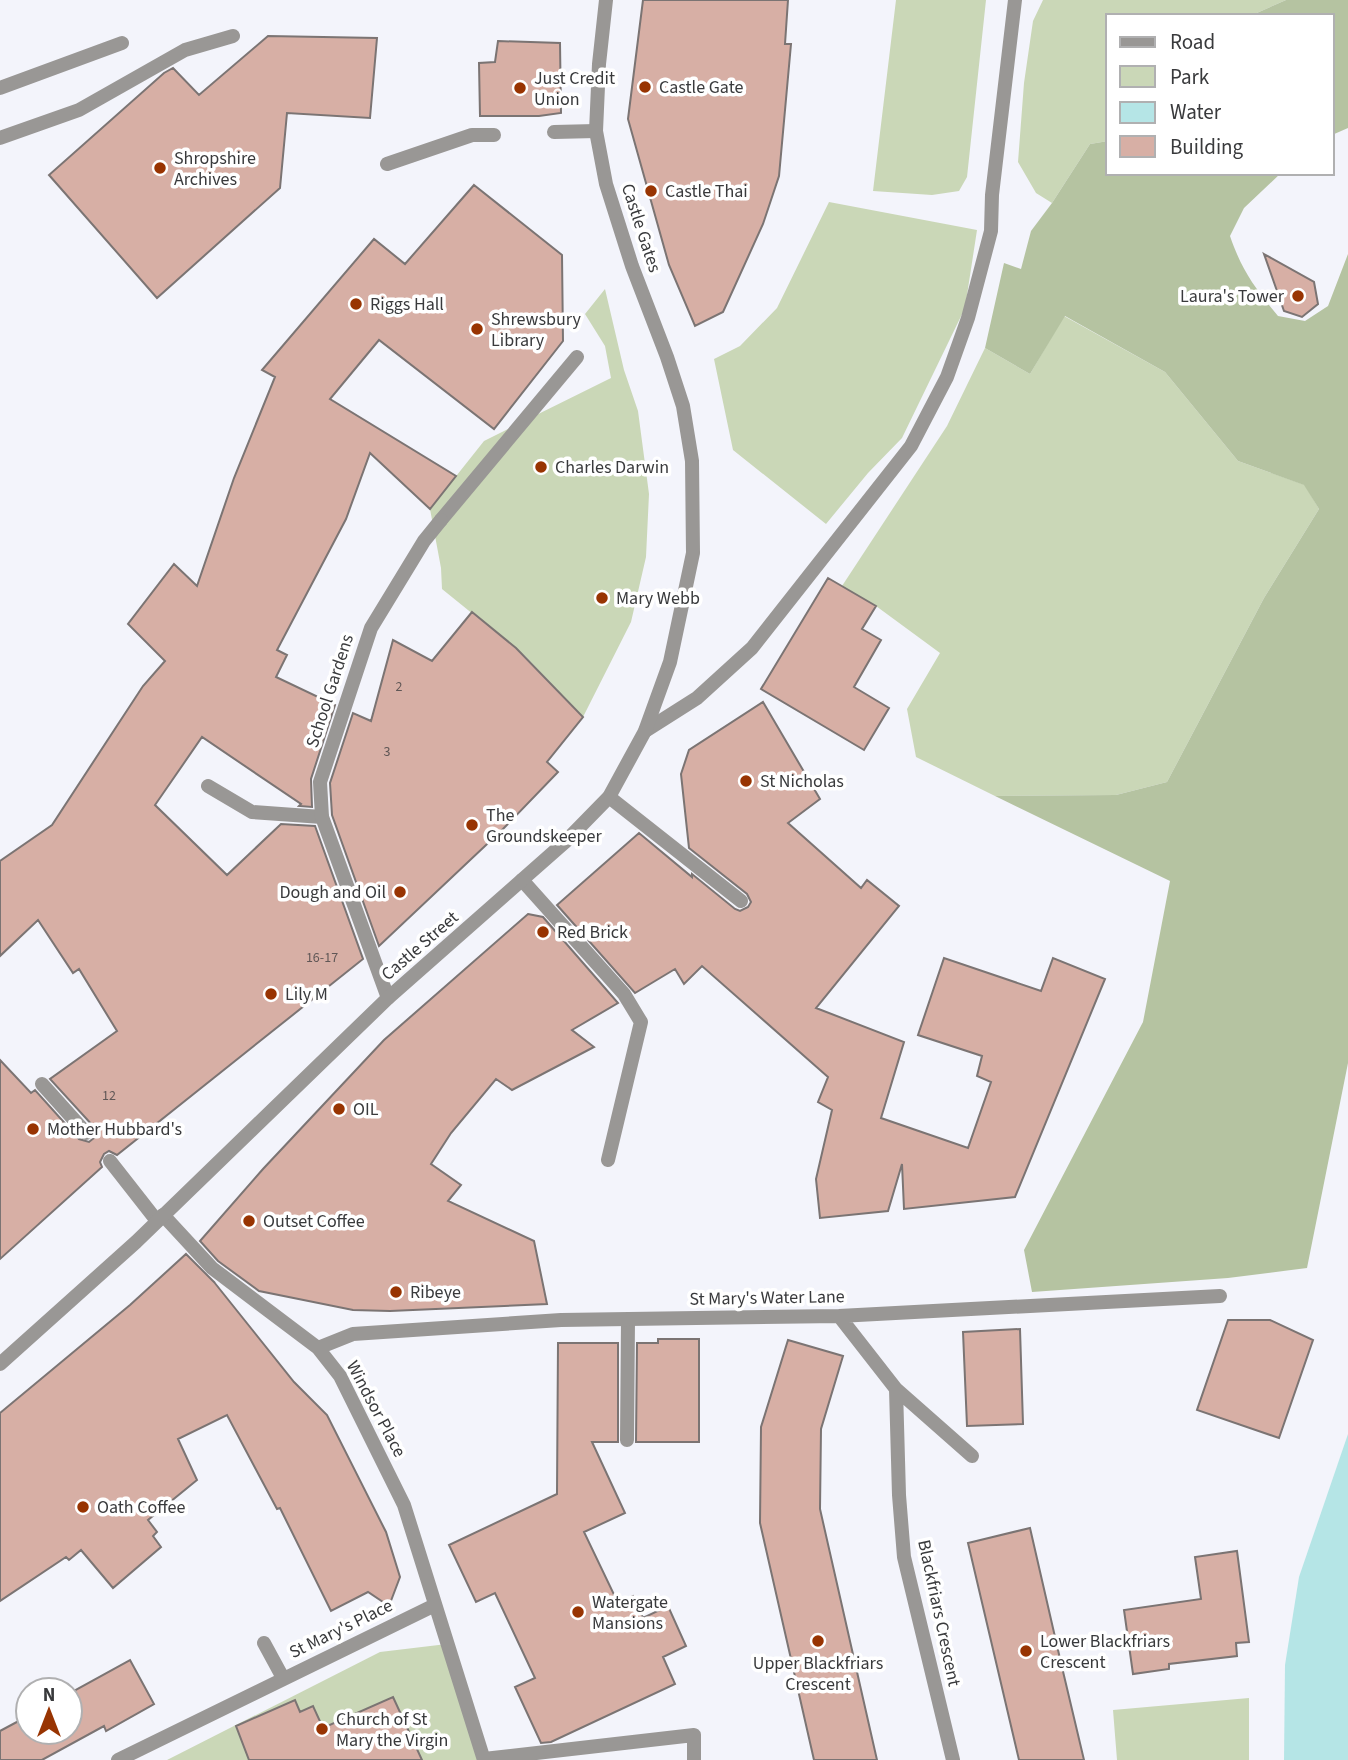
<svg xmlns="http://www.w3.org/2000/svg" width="1348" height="1760" font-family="'Source Sans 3',sans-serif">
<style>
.green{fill:#cad7b7}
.forest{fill:#b5c3a1}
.water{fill:#b5e5e6}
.building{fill:#d7afa5;stroke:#7b7473;stroke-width:2}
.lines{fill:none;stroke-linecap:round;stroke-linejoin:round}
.service{stroke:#999795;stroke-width:14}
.minor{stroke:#999795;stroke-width:14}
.tertiary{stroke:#999795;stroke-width:14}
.poi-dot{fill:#983402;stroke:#fff;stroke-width:2.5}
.labels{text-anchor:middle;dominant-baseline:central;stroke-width:7;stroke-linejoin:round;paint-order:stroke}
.number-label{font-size:14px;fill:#605756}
.poi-label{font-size:18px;fill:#393a3c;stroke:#fff;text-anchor:start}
.street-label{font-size:18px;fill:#393a3c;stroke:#fff}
</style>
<rect width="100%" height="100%" fill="#f3f4fb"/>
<path class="green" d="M 896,0 L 986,0 L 967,177 L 959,191 L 932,195 L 873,191 Z
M 1043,0 L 1286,0 L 1250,16 L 1108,16 L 1108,141 L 1090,144 L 1052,203 L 1036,193 L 1018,162 L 1024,83 L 1033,21 Z
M 829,202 L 977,230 L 965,308 L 902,438 L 868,473 L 826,524 L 733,450 L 714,359 L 740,346 L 777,308 Z
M 605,289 L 624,370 L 638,411 L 649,494 L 646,557 L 631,622 L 583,717 L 525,656 L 442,589 L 441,568 L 430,509 L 484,441 L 611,378 L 605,346 L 585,314 Z
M 1064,316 L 1165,372 L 1238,461 L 1305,485 L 1319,509 L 1264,598 L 1167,782 L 1116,795 L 995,796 L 916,757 L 907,709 L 940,653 L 876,606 L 842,586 L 947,426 L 985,348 L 1030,374 Z
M 447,1644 L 478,1760 L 167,1760 L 380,1652 Z
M 1249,1698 L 1249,1760 L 1117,1760 L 1113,1710 Z"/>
<path class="forest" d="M 1286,0 L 1348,0 L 1348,128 L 1332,135 L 1332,16 L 1250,16 Z
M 1108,141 L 1108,173 L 1281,173 L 1244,208 L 1230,236 C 1242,271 1255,288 1278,316 L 1305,321 L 1328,306 L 1348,254 L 1348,1063 L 1307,1268 L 1228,1278 L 1032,1292 L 1024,1250 L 1143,1022 L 1170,881 L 995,796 L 1116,795 L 1167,782 L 1264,598 L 1319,509 L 1304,485 L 1238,461 L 1165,372 L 1065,316 L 1030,374 L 985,348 L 1004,263 L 1021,269 L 1031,231 L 1052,203 L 1090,144 Z"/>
<path class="water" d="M 1348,1434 L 1348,1760 L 1284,1760 L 1285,1665 L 1299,1577 Z"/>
<path class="building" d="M 643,0 L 788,0 L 785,44 L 791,44 L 779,176 L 763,224 L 723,312 L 695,326 L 669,265 L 628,119 Z
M 268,36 L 377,38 L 370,118 L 287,113 L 280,188 L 157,298 L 49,175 L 164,73 L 173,68 L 199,95 Z
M 498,41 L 560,43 L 561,113 L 539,116 L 480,116 L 479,63 L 495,62 Z
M 474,185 L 562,255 L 563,341 L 494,429 L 379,340 L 330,399 L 456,476 L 430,509 L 370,453 L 346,519 L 277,650 L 287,655 L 276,677 L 335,705 L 311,779 L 312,807 L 299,806 L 301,804 L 202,737 L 155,805 L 227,875 L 281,824 L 315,826 L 363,959 L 117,1155 L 109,1151 L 104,1154 L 100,1162 L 102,1167 L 0,1259 L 0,1060 L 31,1093 L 35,1090 L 79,1139 L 89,1142 L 95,1137 L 94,1127 L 50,1079 L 117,1031 L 79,969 L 73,973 L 38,920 L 0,956 L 0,861 L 52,825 L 143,686 L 165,661 L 128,624 L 174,564 L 197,586 L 234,478 L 275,377 L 262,370 L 374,239 L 405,264 Z
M 1264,254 L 1314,282 L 1318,304 L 1302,317 L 1284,311 Z
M 828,578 L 876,606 L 862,629 L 881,640 L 854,687 L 889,708 L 864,750 L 761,689 Z
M 472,612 L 516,648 L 583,717 L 547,762 L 558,772 L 503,829 L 379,946 L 332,815 L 330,783 L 353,713 L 371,721 L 393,640 L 432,661 Z
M 763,702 L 820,799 L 788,823 L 861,888 L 867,880 L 899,906 L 816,1008 L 904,1042 L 881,1118 L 968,1148 L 991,1082 L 977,1076 L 982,1056 L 918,1035 L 944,958 L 1041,991 L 1053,958 L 1105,979 L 1015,1197 L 904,1209 L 902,1164 L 888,1211 L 820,1218 L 816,1179 L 832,1110 L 818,1102 L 828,1077 L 702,966 L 684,984 L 675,969 L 635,993 L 557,905 L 639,833 L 692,877 L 692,874 L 735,909 L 740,911 L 748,907 L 751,902 L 747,894 L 689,848 L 681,774 L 689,750 Z
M 528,914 L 543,917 L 618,1003 L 572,1030 L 594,1047 L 512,1090 L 496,1079 L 451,1133 L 431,1164 L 461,1185 L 448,1201 L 534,1241 L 547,1304 L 390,1311 L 353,1310 L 259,1291 L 218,1261 L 200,1241 L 263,1169 L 384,1040 Z
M 186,1254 L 215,1283 L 214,1282 L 294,1382 L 327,1415 L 386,1532 L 400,1577 L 389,1606 L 368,1592 L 331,1611 L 280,1508 L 277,1509 L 227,1415 L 178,1439 L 197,1480 L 148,1520 L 157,1532 L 153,1536 L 161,1547 L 113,1588 L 81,1550 L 69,1560 L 66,1557 L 0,1601 L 0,1413 L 130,1305 Z
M 1228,1320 L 1270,1320 L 1313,1340 L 1279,1438 L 1197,1410 Z
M 1020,1329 L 1023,1424 L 967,1426 L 963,1332 Z
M 658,1339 L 699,1339 L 699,1442 L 636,1442 L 637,1343 L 658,1343 Z
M 788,1340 L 843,1356 L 821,1429 L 820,1509 L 877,1760 L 814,1760 L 760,1523 L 761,1427 Z
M 558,1343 L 618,1343 L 618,1442 L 592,1442 L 625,1513 L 584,1532 L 618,1603 L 633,1596 L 643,1618 L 668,1606 L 686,1646 L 663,1657 L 675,1684 L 551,1742 L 541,1743 L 515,1687 L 535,1678 L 495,1593 L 476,1602 L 449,1545 L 557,1494 Z
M 1030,1528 L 1061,1663 L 1084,1760 L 1019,1760 L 968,1543 Z
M 1237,1551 L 1249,1642 L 1236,1643 L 1237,1656 L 1169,1664 L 1169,1669 L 1133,1674 L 1124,1610 L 1201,1599 L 1195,1557 Z
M 130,1660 L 154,1704 L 106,1731 L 104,1726 L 42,1760 L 0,1760 L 0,1731 L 28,1716 L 28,1732 L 70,1732 L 70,1693 Z
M 393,1697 L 422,1760 L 249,1760 L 236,1726 L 295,1700 L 300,1712 L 313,1706 L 323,1728 Z"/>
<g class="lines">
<path class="service" d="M 0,88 L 122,43
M 554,132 L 596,131
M 0,138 L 79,110 L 185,50 L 233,36
M 387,164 L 472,135 L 494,135
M 441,520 L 577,357
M 645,731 L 697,698 L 752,648 L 911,446 L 947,377 L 968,318 L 991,231 L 992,195 L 1015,0
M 208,786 L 252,812 L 322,817
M 522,880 L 624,994 L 641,1022 L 608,1160
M 42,1084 L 86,1133
M 110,1161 L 157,1221
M 627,1440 L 628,1320
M 264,1643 L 283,1678
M 484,1759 L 694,1735 L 694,1760"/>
<path class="minor" d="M 609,797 L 741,901
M 388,998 L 322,817 L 320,782 L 371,628 L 424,541 L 441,520
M 163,1215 L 212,1268 L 318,1348 L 340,1376 L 404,1505 L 484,1760
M 839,1316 L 896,1389 L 972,1456
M 318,1348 L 353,1334 L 561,1320 L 839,1316 L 1220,1296
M 896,1389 L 899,1495 L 904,1557 L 953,1760
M 118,1760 L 435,1605"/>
<path class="tertiary" d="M 0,1364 L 136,1242 L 388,998 L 565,842 L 609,797 L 645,731 L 670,662 L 693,553 L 692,461 L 683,406 L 667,357 L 632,266 L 606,184 L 596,131 L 599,64 L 606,0"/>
</g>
<g class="poi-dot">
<circle cx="645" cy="87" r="7"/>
<circle cx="520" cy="88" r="7"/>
<circle cx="160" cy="168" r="7"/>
<circle cx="651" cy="191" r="7"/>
<circle cx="1298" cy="296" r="7"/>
<circle cx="356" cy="304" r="7"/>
<circle cx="477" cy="329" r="7"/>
<circle cx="541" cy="467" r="7"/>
<circle cx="602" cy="598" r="7"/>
<circle cx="746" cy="781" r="7"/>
<circle cx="472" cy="825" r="7"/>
<circle cx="400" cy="892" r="7"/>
<circle cx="543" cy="932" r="7"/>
<circle cx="271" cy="994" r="7"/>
<circle cx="339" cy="1109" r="7"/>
<circle cx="33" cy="1129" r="7"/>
<circle cx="249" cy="1221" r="7"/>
<circle cx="396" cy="1292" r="7"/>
<circle cx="83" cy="1507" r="7"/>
<circle cx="578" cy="1612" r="7"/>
<circle cx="818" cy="1641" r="7"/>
<circle cx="1026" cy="1651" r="7"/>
<circle cx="322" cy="1729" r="7"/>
</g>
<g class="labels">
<g class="number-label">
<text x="399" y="687">2</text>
<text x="387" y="752">3</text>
<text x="322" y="958">16-17</text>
<text x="109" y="1096">12</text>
</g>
<g class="poi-label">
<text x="534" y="78">Just Credit<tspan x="534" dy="21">Union</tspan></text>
<text x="659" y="87">Castle Gate</text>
<text x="174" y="158">Shropshire<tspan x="174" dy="21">Archives</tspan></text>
<text x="665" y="191">Castle Thai</text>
<text x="1284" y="296" text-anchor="end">Laura's Tower</text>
<text x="370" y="304">Riggs Hall</text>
<text x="491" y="319">Shrewsbury<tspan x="491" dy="21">Library</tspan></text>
<text x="555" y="467">Charles Darwin</text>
<text x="616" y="598">Mary Webb</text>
<text x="760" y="781">St Nicholas</text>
<text x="486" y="815">The<tspan x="486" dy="21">Groundskeeper</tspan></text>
<text x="386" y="892" text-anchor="end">Dough and Oil</text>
<text x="557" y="932">Red Brick</text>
<text x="285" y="994">Lily M</text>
<text x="353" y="1109">OIL</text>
<text x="47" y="1129">Mother Hubbard's</text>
<text x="263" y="1221">Outset Coffee</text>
<text x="410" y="1292">Ribeye</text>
<text x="97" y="1507">Oath Coffee</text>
<text x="592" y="1602">Watergate<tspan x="592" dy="21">Mansions</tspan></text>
<text x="1040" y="1641">Lower Blackfriars<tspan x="1040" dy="21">Crescent</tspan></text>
<text x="818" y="1663" text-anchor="middle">Upper Blackfriars<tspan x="818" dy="21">Crescent</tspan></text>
<text x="336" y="1719">Church of St<tspan x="336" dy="21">Mary the Virgin</tspan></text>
</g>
<g class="street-label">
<text transform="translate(641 228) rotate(72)">Castle Gates</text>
<text transform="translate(330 691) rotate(-72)">School Gardens</text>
<text transform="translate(420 946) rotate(-41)">Castle Street</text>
<text transform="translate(767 1298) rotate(-1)">St Mary's Water Lane</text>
<text transform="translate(376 1409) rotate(62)">Windsor Place</text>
<text transform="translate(939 1613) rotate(78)">Blackfriars Crescent</text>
<text transform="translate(341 1629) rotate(-26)">St Mary's Place</text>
</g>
</g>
<rect x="1106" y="14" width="228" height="161" fill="#ffffff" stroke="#b0b0b1" stroke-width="2"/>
<rect x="1120" y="37" width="35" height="10" fill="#999795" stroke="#b0b0b1" stroke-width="2"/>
<text x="1170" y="49" font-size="21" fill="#393a3c">Road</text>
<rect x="1120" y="66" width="35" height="21" fill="#cad7b7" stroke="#b0b0b1" stroke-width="2"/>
<text x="1170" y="84" font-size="21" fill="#393a3c">Park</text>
<rect x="1120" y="102" width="35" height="21" fill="#b5e5e6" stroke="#b0b0b1" stroke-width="2"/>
<text x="1170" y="119" font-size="21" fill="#393a3c">Water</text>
<rect x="1120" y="136" width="35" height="21" fill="#d7afa5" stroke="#b0b0b1" stroke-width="2"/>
<text x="1170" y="154" font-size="21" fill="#393a3c">Building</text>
<g transform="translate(49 1711)"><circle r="33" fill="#ffffff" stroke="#b0b0b1" stroke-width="2"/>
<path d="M0-5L12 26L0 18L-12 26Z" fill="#983402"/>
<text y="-10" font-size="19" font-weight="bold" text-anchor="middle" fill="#393a3c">N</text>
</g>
</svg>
